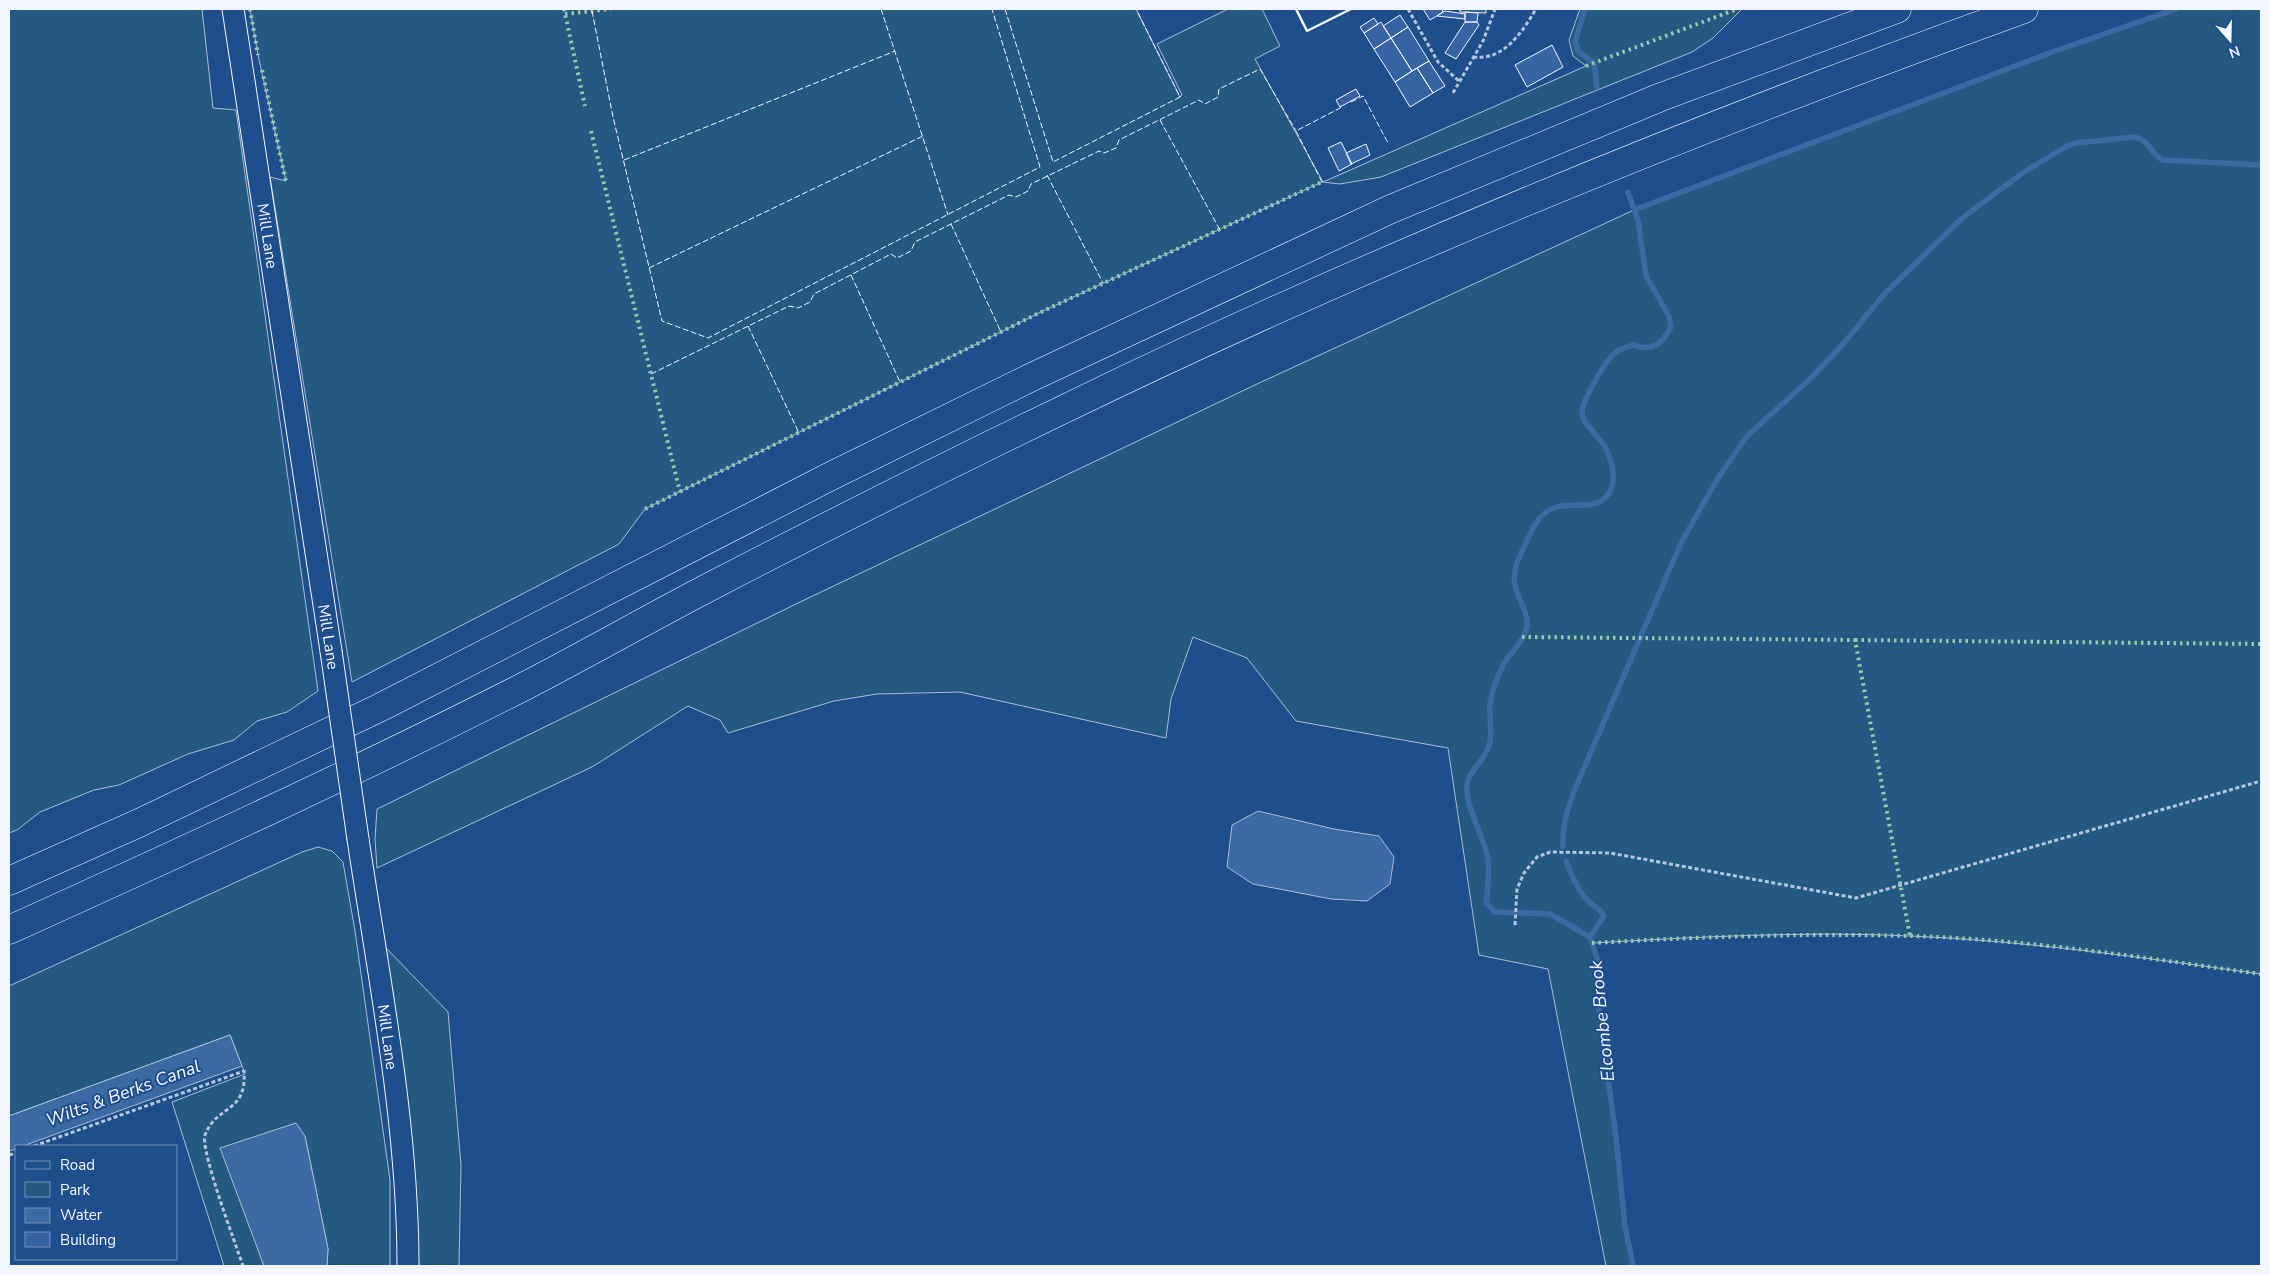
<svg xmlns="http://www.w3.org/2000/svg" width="2270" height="1275" font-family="'Nunito Sans',sans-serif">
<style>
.green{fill:#245a82;stroke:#a8bbd7}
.water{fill:#3b69a3;stroke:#a8bbd7}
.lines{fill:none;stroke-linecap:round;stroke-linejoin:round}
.stream{stroke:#3b69a3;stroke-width:5.5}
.building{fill:#3563a3;stroke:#f2f6ff}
.minor-casing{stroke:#f2f6ff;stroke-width:23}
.highway-casing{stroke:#f2f6ff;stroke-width:29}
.path{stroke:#b3c4dc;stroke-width:3;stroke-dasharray:4 2.5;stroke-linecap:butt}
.minor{stroke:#1f4e8c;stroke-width:21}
.highway{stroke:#1f4e8c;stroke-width:28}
.minor-bridge-casing{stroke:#f2f6ff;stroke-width:23;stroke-linecap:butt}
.minor-bridge{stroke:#1f4e8c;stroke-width:21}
.hedge{stroke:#97c8a6;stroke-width:4;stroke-dasharray:2.5 4;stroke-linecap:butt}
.fence{stroke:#f2f6ff;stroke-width:1;stroke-dasharray:6 2.5;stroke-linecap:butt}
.wall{stroke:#f2f6ff;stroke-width:2.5}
.labels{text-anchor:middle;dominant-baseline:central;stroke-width:4;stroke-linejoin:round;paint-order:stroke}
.street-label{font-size:16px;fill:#f2f6ff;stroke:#1f4e8c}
.water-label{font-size:18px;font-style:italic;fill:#f2f6ff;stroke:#1f4e8c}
</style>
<rect width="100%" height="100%" fill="#1f4e8c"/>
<path class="green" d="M 9,9 L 202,9 L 213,108 L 236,110 L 318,691 L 287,712 L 257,721 L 234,740 L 188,754 L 119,785 L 94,790 L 40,812 L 17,830 L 9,833 Z
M 250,9 L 1136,9 L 1180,97 L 1182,95 L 1157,44 L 1228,9 L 1262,9 L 1280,46 L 1255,59 L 1323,182 L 1586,66 L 1573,56 L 1569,40 L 1580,9 L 1742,9 L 1713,38 L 1692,52 L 1381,177 L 1340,184 L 1322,182 L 1041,312 L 645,509 L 619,544 L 352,682 L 270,177 L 286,181 L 258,55 Z
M 2178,9 L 2261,9 L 2261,974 C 2145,958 2029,941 1911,936 C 1805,931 1698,937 1593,943 L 1597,958 L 1598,1003 L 1616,1137 L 1625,1226 L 1633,1266 L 1606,1266 L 1548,969 L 1479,955 L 1448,748 L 1296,721 L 1247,658 L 1193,637 L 1171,699 L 1166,738 L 960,692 L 877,694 L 834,701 L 728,733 L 720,720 L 688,706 L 592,767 L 377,868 L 375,839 L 377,809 L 798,603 L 1257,384 L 1634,210 L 2055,51 Z
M 318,847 L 332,851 L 343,862 L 355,931 L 390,1180 L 390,1266 L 327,1266 L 328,1249 L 305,1136 L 251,1226 L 264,1266 L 224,1266 L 172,1102 L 245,1074 L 230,1035 L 9,1116 L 9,986 L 302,852 Z
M 386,948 L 448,1012 L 461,1165 L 459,1266 L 419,1266 L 413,1170 Z"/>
<path class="water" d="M 1258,811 L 1334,829 L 1379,836 L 1394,857 L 1390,884 L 1367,901 L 1331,899 L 1253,884 L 1227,867 L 1232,825 Z
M 230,1035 L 242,1066 L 23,1146 L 16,1146 L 16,1149 L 9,1151 L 9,1116 Z
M 296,1123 L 305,1136 L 328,1249 L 327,1266 L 264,1266 L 220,1148 Z"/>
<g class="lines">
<path class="stream" d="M 1585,9 L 1575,41 L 1578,51 L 1594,63 L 1597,87
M 1628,192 L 1638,220 L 1646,276 L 1669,316 L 1671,327 C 1663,343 1651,353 1634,345 C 1628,347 1621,348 1616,352 C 1606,359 1581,402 1582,414 C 1584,426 1597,434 1603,444 C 1611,456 1616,475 1612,487 C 1601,517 1569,498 1549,510 C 1534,519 1526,543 1519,558 C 1504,589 1529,604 1527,626 C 1525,640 1510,653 1503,665 C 1498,676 1491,692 1490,704 C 1489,718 1493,733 1489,746 C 1484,761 1469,770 1467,785 C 1465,805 1482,834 1487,854 C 1490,865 1488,890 1486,903 L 1495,912 L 1550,914 L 1590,937 L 1597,958 L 1598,1003 L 1616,1137 L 1625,1226 L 1633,1266
M 1634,210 L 2055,51 L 2176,9
M 1563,846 C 1562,825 1568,808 1575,789 L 1681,543 L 1718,478 L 1747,436 L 1812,377 L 1844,343 L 1886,292 L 1959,221 L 1977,207 L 2024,172 L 2067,146 L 2076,143 L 2135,137 C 2149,140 2151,155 2163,160 L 2261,165
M 1566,861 C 1571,874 1577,889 1587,900 C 1593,906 1600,908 1604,916 L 1590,937"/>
</g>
<path class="building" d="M 1423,9 L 1442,9 L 1443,12 L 1430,20 Z
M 1460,9 L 1486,9 L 1486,13 L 1460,12 Z
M 1445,11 L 1465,14 L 1465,19 L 1437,16 Z
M 1465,12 L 1478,13 L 1477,22 L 1465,22 Z
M 1400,15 L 1408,27 L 1391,38 L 1383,26 Z
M 1374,18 L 1378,24 L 1364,33 L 1360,27 Z
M 1381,22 L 1391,38 L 1374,49 L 1364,33 Z
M 1465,22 L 1477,22 L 1479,25 L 1456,59 L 1445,53 Z
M 1408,27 L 1429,61 L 1412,71 L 1391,38 Z
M 1391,38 L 1412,71 L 1395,82 L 1374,49 Z
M 1552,45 L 1563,67 L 1527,87 L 1515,65 Z
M 1429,61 L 1445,86 L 1433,93 L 1417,68 Z
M 1417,68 L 1433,93 L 1410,107 L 1395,82 Z
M 1356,89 L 1360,96 L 1340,107 L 1336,100 Z
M 1341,142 L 1352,164 L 1339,171 L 1328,148 Z
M 1366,144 L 1370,155 L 1351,164 L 1346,153 Z"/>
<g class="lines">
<g class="minor-casing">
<path id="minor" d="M 233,9 L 331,651
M 358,839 C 379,980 408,1123 408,1266"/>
</g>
<g class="highway-casing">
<path id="highway" d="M 9,881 L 139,823 L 381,707 L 829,477 L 1034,376 L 1391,209 L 1661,97 L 1897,9
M 9,930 C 181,852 354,773 523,687 C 589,653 653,616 719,582 C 831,524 944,467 1058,412 C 1372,259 1695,128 2024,9"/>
</g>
<path class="path" d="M 1408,9 L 1438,62 L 1459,81
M 1473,57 C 1504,61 1522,32 1536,9
M 1453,93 L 1483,41 L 1495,9
M 1515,925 L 1517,889 L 1524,873 L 1537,857 L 1550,852 L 1610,853 L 1856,898 L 2261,781
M 34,1146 L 244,1071 C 247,1114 217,1104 205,1135 C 200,1150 236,1245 243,1266
M 9,1155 L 16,1153"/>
<use href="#minor" class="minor"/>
<use href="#highway" class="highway"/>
<g class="minor-bridge-casing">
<path id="minor-bridge" d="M 331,651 L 358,839"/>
</g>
<use href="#minor-bridge" class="minor-bridge"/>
<path class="hedge" d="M 250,9 L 258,55
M 564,9 L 585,106
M 565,14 L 611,9
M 1586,66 L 1737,9
M 262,70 L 286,182
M 591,131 L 680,492
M 645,509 L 1041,312 L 1322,182
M 1522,637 L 1855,640 L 1910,936
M 1855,640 L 2261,644
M 1592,943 C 1698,937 1803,933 1909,936 C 2027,939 2144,958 2261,974"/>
<path class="fence" d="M 881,9 L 948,215
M 1005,9 L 1053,162 L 1180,97 L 1136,9
M 592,11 L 613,117 L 662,321 L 708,338 L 1040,167 L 992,9
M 1351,102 L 1363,96 L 1388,143
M 1160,120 L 1220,230
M 624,160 L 895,51
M 1047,175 L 1103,283
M 1322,182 L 1296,131 L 1342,107
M 951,224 L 1001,332
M 649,268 L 923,136
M 851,275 L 900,382
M 748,326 L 799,433
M 651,374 L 789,306 L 798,308 L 810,302 L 814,294 L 891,254 L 897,258 L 911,251 L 915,242 L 1009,195 L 1016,197 L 1028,191 L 1031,184 L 1099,151 L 1104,153 L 1116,148 L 1119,140 L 1199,100 L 1205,104 L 1218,97 L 1219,89 L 1260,69 L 1296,131"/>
<path class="wall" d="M 1296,9 L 1307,31 L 1351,9"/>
</g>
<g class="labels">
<g class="street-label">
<text transform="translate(267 236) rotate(81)">Mill Lane</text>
<text transform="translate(328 637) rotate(81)">Mill Lane</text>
<text transform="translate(387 1037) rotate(82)">Mill Lane</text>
</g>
<g class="water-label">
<text transform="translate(1602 1021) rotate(-96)">Elcombe Brook</text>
<text transform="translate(123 1093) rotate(-20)">Wilts &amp; Berks Canal</text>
</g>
</g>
<rect width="2270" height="1275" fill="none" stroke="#f2f6ff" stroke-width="20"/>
<rect x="15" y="1145" width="162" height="115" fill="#1f4e8c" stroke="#7391ba"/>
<rect x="25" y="1161" width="25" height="8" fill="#1f4e8c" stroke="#7391ba"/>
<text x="60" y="1170" font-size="15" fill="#f2f6ff">Road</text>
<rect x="25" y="1182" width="25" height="15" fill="#245a82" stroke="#7391ba"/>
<text x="60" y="1195" font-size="15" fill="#f2f6ff">Park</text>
<rect x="25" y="1208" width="25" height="15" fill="#3b69a3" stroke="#7391ba"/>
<text x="60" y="1220" font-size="15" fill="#f2f6ff">Water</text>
<rect x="25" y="1232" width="25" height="15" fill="#3563a3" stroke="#7391ba"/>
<text x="60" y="1245" font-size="15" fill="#f2f6ff">Building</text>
<g transform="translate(2230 40) rotate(160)" stroke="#1f4e8c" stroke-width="4" paint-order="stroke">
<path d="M0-4L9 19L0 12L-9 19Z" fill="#f2f6ff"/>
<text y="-8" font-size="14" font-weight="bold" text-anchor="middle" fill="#f2f6ff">N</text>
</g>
</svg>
